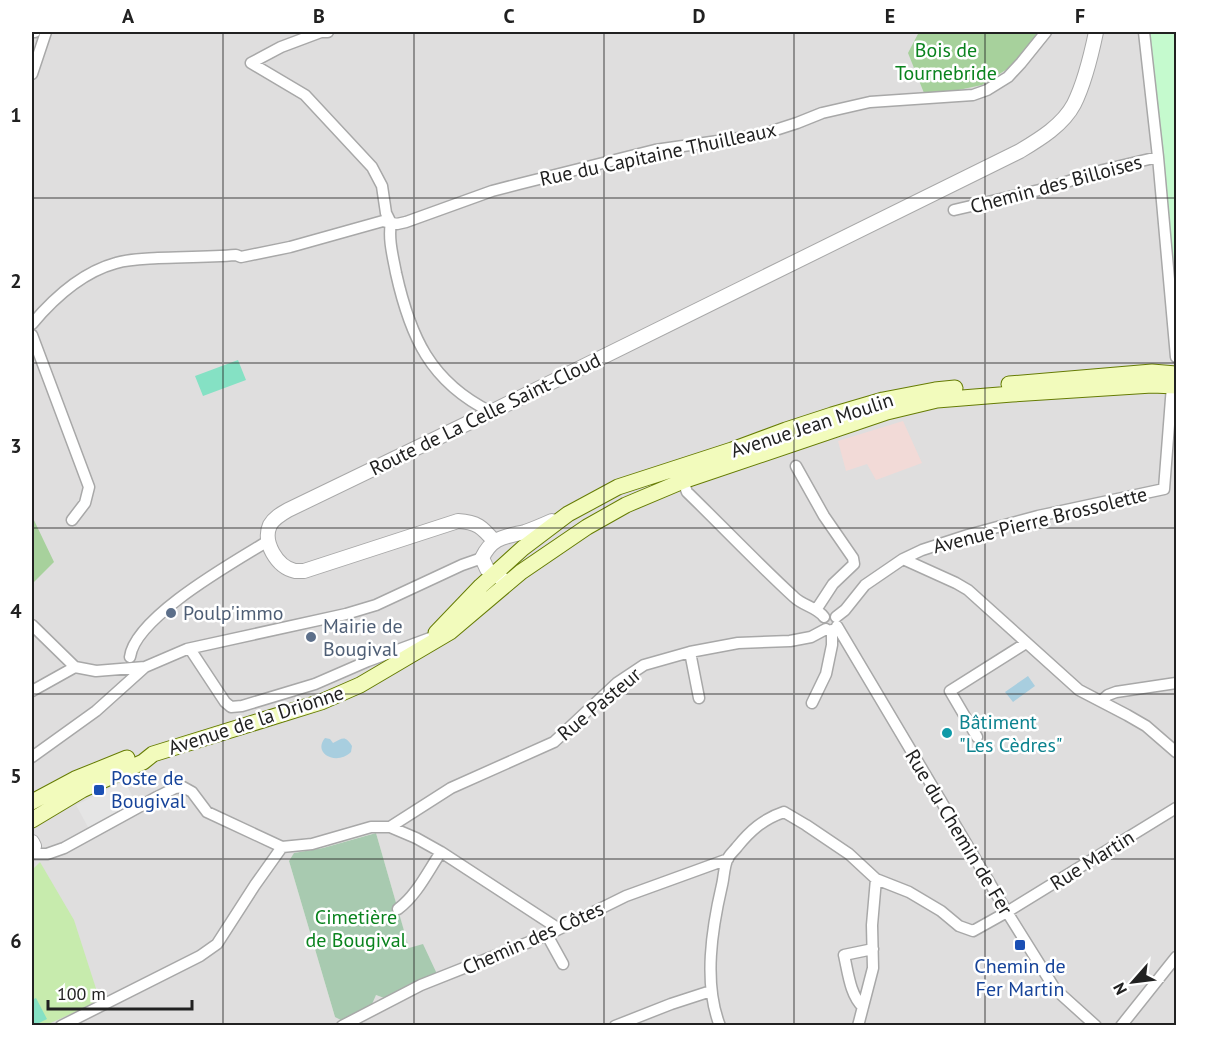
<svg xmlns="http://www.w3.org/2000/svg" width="1208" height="1057" font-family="'PT Sans',sans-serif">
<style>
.residential{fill:#dfdede;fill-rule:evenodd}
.commercial{fill:#f2dad7}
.grass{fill:#c7ebad}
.forest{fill:#a7d19c}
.cemetery{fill:#a8cab0}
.park{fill:#c5face}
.pitch{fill:#85e1c4}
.parking{fill:#e5e5e5}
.water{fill:#a8cedf}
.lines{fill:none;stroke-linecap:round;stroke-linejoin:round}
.minor-casing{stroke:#a8a8a8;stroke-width:13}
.tertiary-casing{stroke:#a8a8a8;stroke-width:16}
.secondary-casing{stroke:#667c04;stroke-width:17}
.minor{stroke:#fff;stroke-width:10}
.tertiary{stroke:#fff;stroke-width:14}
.secondary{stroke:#f2fbbc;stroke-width:15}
.grid{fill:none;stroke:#212121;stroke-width:1.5;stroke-opacity:0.55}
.service-dot{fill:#5c6f8a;stroke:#fff;stroke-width:2}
.culture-dot{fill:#0f9aa8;stroke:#fff;stroke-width:2}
.transit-dot{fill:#1a4fb4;stroke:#fff;stroke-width:2}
.labels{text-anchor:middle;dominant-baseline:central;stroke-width:5;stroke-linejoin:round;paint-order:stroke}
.park-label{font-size:20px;fill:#0a831e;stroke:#fff}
.street-label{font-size:20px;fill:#212121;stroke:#fff}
.service-label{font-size:20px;fill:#4e5e75;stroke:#fff;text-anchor:start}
.culture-label{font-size:20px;fill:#0d838f;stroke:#fff;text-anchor:start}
.transit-label{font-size:20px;fill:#164399;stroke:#fff;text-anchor:start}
.neatline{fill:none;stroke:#212121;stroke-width:2}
.grid-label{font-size:20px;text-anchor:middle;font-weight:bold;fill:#212121}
</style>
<rect width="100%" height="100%" fill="#f1efe7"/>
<path class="residential" d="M 32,32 L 1148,32 L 1176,317 L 1176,1025 L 32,1025 ZM 376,833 L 409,949 L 421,980 L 384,998 L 376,995 L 335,1017 L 289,861 L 295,853 L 323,848 Z"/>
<path class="commercial" d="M 903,421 L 922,463 L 876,480 L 867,464 L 846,471 L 838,441 Z"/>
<path class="grass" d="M 40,862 L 74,920 L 100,1001 L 46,1025 L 32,1025 L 32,870 Z"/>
<path class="forest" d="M 919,32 L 1040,32 L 1012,66 L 982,85 L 949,92 L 924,93 L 908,53 Z
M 32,516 L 54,562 L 32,584 Z"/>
<path class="cemetery" d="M 376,833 L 409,948 L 423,944 L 437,974 L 421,980 L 384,998 L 376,995 L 372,1004 L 341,1020 L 335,1017 L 289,861 L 294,853 L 323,848 Z"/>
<path class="park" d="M 1148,32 L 1176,32 L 1176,317 Z"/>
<path class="pitch" d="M 238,360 L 246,380 L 203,396 L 195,376 Z
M 36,998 L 47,1019 L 35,1025 L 32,1025 L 32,1000 Z"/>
<path class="parking" d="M 125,781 L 135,802 L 89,829 L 76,805 Z"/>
<path class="water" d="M 1028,676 L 1035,686 L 1013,702 L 1005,692 Z
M 325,738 L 330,739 L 333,743 C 343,738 345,735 352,746 L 351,752 C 337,766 312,754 325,738 Z"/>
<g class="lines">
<g class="minor-casing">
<path id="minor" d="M 32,32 L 35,32
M 1144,32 L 1158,157 L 1176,357
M 251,63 L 305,95 L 372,167 L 382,186 L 386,213 L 391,223
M 251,63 L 281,47 L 321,32 L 328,32
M 32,74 L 46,32
M 954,210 L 1048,188 L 1103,170 L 1158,157
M 391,223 C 388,239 393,257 396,273 C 410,336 430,382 491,412
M 32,324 C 53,299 83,272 116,263 C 129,259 144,259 158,258 C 184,257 210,257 236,255 L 241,257 L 290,247 L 383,221 L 397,224 L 406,222 L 492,191 L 519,184 L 655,150 L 760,135 L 797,123 L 822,113 L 870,102 L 973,95 L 987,90 L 1008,77 L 1021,63 L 1046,32
M 32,335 L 89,487 L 85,503 L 72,520
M 796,466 L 824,516 L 853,558 L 854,564 L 833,584 L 816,610
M 683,481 L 687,492 C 723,527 757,563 794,597 C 803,606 817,607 824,617
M 903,559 L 956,583 L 968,590 L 1079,690 L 1127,715 L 1146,726 L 1176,752
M 836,617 L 845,610 L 865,585 L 903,559 L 922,550 L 968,535 L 1038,516 L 1164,489 L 1172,386
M 32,625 L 75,667
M 837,626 L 1007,912 L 1055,989 L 1096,1026
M 190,649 L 225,702 L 231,707 L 242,706 L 315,684 L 368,661 L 430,638
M 690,652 L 699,698
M 130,657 C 135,617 234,562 268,541
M 32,691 L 75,667 L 96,671 L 145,667
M 1101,701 L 1108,695 L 1116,692 L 1176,683
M 812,703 L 826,674 L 832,645 L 832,630
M 977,737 L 950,691 L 1026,643
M 32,757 L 96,711 L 145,667 L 187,649 L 346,614 L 376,605 L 462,565 L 482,558
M 390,827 L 416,838 L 441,852 L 559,929
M 282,847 L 312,844 L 371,827 L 390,827 L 451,788 L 554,742 L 617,683 L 644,665 L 690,652 L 738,643 L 790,641 L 811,637 L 826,629
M 32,854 L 47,854 L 64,848 L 157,797 L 175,788 L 183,787 L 192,792 L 207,812 L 282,847
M 398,909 C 417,895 428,871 441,852
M 547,935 L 563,964
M 863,1007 C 850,995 848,972 844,955 L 873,949
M 61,1026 L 200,956 L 217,944 L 255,885 L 282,847
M 342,1026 L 421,985 L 547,935 L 626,896 L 728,859
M 615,1026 L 671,1004 L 711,991
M 720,1026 C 703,983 712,928 722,885 C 724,877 724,865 728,858 C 730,854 734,851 737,847 C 750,831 763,819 784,812 L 806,825 L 849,854 L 876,879 L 909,892 L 941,911 L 959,926 L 973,931 L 1007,912 L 1176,808
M 858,1026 L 873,968 L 872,925 L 876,879
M 1121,1026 L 1176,957"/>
</g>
<g class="tertiary-casing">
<path id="tertiary" d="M 494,541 C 482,527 477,522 458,521 L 304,571 C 303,571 296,571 295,571 C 277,567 262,542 270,525 C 274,518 281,514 288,510 L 491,412 L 1020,151 C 1040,139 1063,125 1074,104 C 1085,82 1091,56 1096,32
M 508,583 L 487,569 L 482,558 C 492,537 504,537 525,532 C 534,529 543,525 552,521
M 32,842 L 34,846 L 32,852"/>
</g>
<g class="secondary-casing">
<path id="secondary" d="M 1009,384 L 1152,372 L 1176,374
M 436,633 L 481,586 L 523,548 L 568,514 L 618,487 L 732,450 L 786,430 L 832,415 L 883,400 L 935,390 L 955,388
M 32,802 L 75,779 L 127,758
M 32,820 L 82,790 L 143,762 L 153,754 L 321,702 L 360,685 L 450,632 L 521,572 L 587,527 L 626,505 L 683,481 L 887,412 L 937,400 L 1012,394 L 1152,385 L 1176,386"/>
</g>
<use href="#minor" class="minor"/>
<use href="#tertiary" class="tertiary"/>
<use href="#secondary" class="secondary"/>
</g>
<path class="grid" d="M 223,32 L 223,1026M 414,32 L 414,1026M 604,32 L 604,1026M 794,32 L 794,1026M 985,32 L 985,1026M 32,198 L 1176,198M 32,363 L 1176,363M 32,528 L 1176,528M 32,694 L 1176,694M 32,859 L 1176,859"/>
<g class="service-dot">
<circle cx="171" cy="613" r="6"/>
<circle cx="311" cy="637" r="6"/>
</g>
<circle class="culture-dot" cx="947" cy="733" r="6"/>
<g class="transit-dot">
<rect x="93" y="784" width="12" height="12" rx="3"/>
<rect x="1014" y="939" width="12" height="12" rx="3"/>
</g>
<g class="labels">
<g class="park-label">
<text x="946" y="50">Bois de<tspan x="946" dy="23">Tournebride</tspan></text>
<text x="356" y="917">Cimetière<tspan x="356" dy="23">de Bougival</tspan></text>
</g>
<g class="street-label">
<text transform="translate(658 154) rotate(-12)">Rue du Capitaine Thuilleaux</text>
<text transform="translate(1056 184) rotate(-15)">Chemin des Billoises</text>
<text transform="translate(485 414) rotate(-26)">Route de La Celle Saint-Cloud</text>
<text transform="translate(812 425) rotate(-18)">Avenue Jean Moulin</text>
<text transform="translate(1040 520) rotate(-14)">Avenue Pierre Brossolette</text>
<text transform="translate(599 704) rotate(-40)">Rue Pasteur</text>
<text transform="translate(256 720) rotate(-18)">Avenue de la Drionne</text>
<text transform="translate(959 832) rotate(59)">Rue du Chemin de Fer</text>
<text transform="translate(1092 860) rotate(-32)">Rue Martin</text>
<text transform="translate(533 938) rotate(-24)">Chemin des Côtes</text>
</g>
<g class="service-label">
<text x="183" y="613">Poulp'immo</text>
<text x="323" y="626">Mairie de<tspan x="323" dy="23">Bougival</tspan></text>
</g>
<g class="culture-label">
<text x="959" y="722">Bâtiment<tspan x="959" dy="23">"Les Cèdres"</tspan></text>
</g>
<g class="transit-label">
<text x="111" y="778">Poste de<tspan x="111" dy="23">Bougival</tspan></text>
<text x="1020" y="966" text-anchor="middle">Chemin de<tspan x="1020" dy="23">Fer Martin</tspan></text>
</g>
</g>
<rect width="1208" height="1057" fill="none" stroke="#ffffff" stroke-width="66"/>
<g transform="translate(1133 982) rotate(242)" stroke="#ffffff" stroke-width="4.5" paint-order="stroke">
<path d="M0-4.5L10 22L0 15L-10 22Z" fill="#212121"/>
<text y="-9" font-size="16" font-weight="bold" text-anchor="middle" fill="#212121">N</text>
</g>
<path d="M48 1000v9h144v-9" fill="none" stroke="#212121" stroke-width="3"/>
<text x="57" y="1000" font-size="18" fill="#212121" stroke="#ffffff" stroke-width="4.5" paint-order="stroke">100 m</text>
<rect x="33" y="33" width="1142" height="991" class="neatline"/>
<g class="grid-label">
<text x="128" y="23">A</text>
<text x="319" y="23">B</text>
<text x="509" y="23">C</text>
<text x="699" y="23">D</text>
<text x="890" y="23">E</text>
<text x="1080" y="23">F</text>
<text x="16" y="122">1</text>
<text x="16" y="288">2</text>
<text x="16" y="453">3</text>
<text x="16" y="618">4</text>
<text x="16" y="783">5</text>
<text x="16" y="948">6</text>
</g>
</svg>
